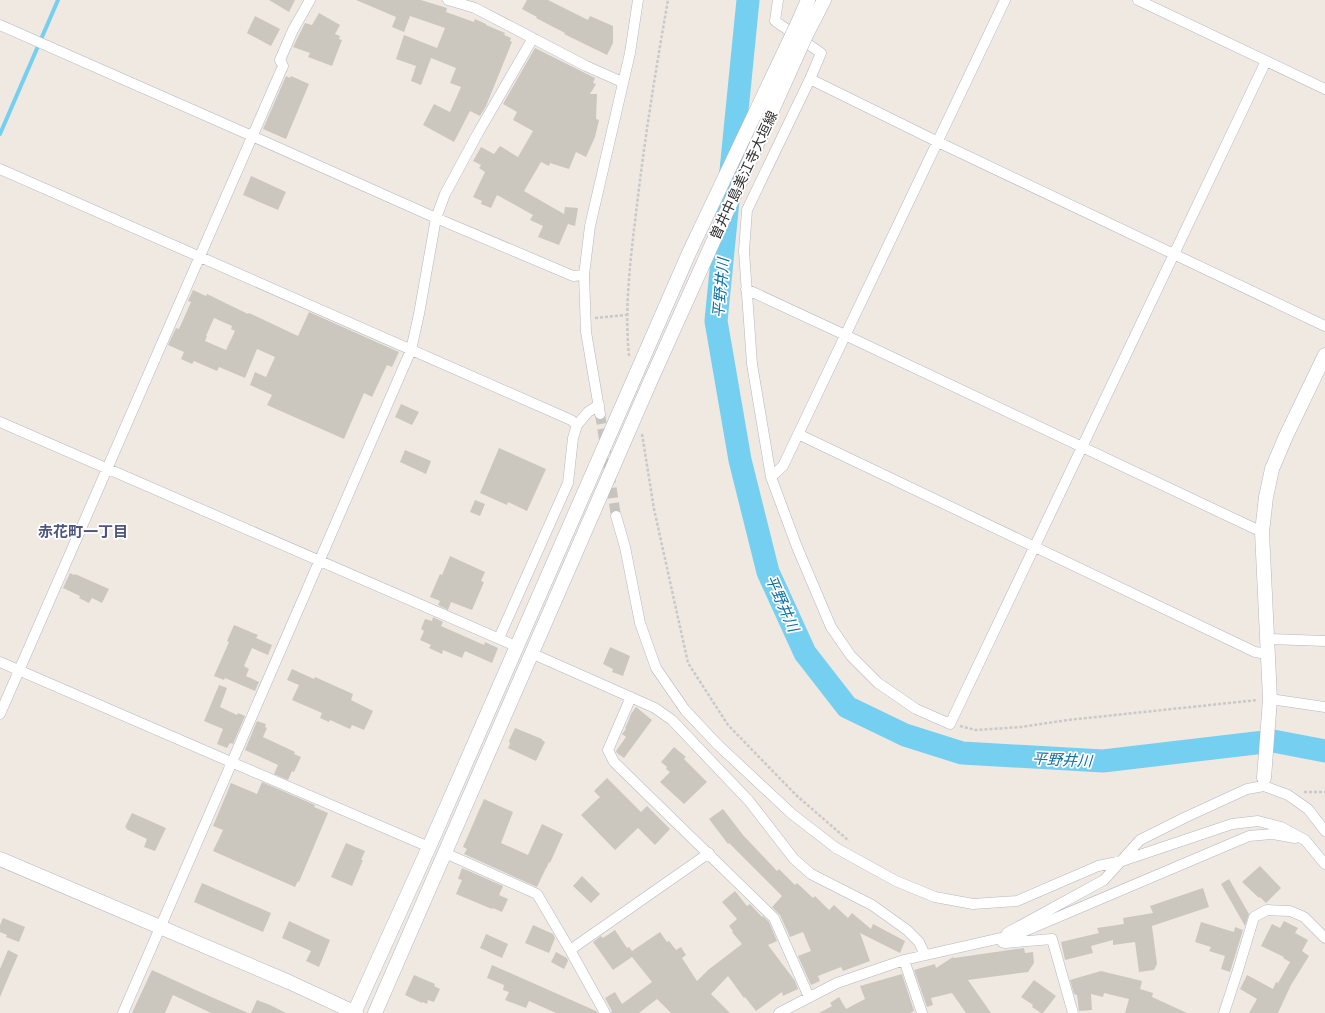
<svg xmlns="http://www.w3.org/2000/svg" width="1325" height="1013" font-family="'Noto Sans','Noto Sans JP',sans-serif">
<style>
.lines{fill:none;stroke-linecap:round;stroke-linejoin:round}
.stream{stroke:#75cff0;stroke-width:4}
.river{stroke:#75cff0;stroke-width:23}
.building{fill:#cbc7bf;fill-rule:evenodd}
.street-tunnel{stroke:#c8c4bd;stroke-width:10;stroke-dasharray:10 5;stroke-linecap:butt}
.street-casing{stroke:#b4b7c1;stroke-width:11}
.secondary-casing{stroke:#b4b7c1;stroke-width:15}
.path{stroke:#c9c9c9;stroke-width:2.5;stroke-dasharray:3 2;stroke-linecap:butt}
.street{stroke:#fff;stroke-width:10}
.secondary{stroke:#fff;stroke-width:14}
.secondary-bridge-casing{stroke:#b4b7c1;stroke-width:15;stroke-linecap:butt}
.secondary-bridge{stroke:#fff;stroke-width:14}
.labels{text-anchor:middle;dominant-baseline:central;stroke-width:3.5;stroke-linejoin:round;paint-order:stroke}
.street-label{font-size:14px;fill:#2e2e2e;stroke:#fff}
.water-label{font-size:15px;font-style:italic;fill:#0d6fa3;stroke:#fff}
.neighbourhood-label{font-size:15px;font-weight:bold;fill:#4d5680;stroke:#fff}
</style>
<rect width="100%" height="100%" fill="#efe9e1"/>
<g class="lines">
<path class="stream" d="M 0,134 L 58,0"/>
<path class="river" d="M 748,0 L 716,321 L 740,460 L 768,572 L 805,653 L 847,707 L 905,735 L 962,753 L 1103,761 L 1273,741 L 1325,751"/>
</g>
<path class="building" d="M 269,0 L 295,0 L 289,12 Z
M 356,0 L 421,0 L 447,8 L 446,12 L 474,22 L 475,19 L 486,24 L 486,25 L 505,33 L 504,35 L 511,38 L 510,41 L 512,42 L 486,106 L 480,116 L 470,111 L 454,142 L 423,125 L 434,104 L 450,112 L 461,87 L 450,83 L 456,68 L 431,58 L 421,85 L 411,81 L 416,66 L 396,59 L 404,35 L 437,48 L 445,28 L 410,16 L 404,32 L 392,27 L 396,17 Z
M 527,0 L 548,0 L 588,20 L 590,16 L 613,26 L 613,43 L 607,55 L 564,34 L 565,33 L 536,18 L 537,17 L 522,9 Z
M 319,13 L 340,25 L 335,34 L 340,36 L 339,39 L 342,40 L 332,66 L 308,57 L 310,53 L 293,47 L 305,23 L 312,25 Z
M 255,16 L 280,29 L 271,46 L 247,33 Z
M 535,48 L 595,78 L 593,83 L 596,84 L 590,94 L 597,94 L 596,119 L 599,120 L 595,137 L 586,157 L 576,152 L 569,169 L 550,163 L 549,166 L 541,162 L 524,191 L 564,214 L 565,207 L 578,208 L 575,226 L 568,224 L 559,245 L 538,237 L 543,226 L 530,220 L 533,215 L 497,195 L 491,208 L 481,204 L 482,201 L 473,197 L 485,172 L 479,168 L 481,165 L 473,161 L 481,147 L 494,154 L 500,146 L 518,157 L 533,131 L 513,120 L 517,112 L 503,104 Z
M 286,76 L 290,78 L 291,76 L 309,84 L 286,139 L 263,129 Z
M 251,176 L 286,192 L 278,210 L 243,195 Z
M 193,290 L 206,296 L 207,294 L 248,314 L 249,313 L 298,336 L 309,312 L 399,352 L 392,367 L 387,365 L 372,397 L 364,393 L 344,439 L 267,405 L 272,395 L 250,385 L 255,372 L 266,377 L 275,357 L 257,349 L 245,378 L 219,367 L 217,371 L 194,361 L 192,364 L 181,359 L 184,352 L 168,345 L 176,328 L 179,329 L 191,302 L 188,301 ZM 214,318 L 232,326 L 231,329 L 235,331 L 226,350 L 205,341 L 207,336 L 206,336 Z
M 401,404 L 419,412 L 412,425 L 395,417 Z
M 499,448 L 546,469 L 527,511 L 508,502 L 507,505 L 480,493 Z
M 405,450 L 431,461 L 426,474 L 400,462 Z
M 475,500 L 485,504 L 480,516 L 470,512 Z
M 450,556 L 485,572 L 481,581 L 484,582 L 472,610 L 451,602 L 448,610 L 438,605 L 440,601 L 430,597 L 440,574 L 442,575 Z
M 70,573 L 74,575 L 75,574 L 109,589 L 102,603 L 92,598 L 89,603 L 79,598 L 80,596 L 63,588 Z
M 433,617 L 443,622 L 441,626 L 484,645 L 485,642 L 498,648 L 492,663 L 465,651 L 462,658 L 443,650 L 442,654 L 429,648 L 431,645 L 420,640 L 424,631 L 421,629 L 425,619 L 432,621 Z
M 234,625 L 258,635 L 256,638 L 272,645 L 268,655 L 252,648 L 244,666 L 249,669 L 246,676 L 259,682 L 255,691 L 225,678 L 224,680 L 214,676 L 229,642 L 227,641 Z
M 610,647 L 630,656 L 623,676 L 612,672 L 613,669 L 603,664 Z
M 292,669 L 314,679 L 315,677 L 353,694 L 351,700 L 373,711 L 364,730 L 352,725 L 350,729 L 330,720 L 329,722 L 320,718 L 322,713 L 292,700 L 299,685 L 287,680 Z
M 219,685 L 227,688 L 220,707 L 237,715 L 238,713 L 245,716 L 233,744 L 230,743 L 227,748 L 217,744 L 223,729 L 204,721 Z
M 636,707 L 652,720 L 624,758 L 617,753 L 616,751 L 626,737 L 622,734 L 626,729 L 625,728 L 628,722 L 631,714 Z
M 257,721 L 266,724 L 265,727 L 267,728 L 263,737 L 295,752 L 294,754 L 301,757 L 294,772 L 292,771 L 288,780 L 274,774 L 278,765 L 245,750 Z
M 515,728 L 542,739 L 542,740 L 545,742 L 536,761 L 508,748 L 510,744 L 509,741 Z
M 674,747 L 686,757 L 684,759 L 707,782 L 684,804 L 660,782 L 670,772 L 666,769 L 667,767 L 661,762 Z
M 607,778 L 641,812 L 647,806 L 670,829 L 655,845 L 638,828 L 615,850 L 581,815 L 600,797 L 594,791 Z
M 262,782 L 315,805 L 314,807 L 328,813 L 299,882 L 298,881 L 295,887 L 213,851 L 223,830 L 213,826 L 231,783 L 257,794 Z
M 484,799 L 513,812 L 501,843 L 528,855 L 542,824 L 563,834 L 550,863 L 549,862 L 546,869 L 546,868 L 537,887 L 464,854 L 467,849 L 463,847 Z
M 723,809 L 743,835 L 777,871 L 779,869 L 795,885 L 797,883 L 813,898 L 815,896 L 829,910 L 834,905 L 848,918 L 852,913 L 871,929 L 873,924 L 905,941 L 900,953 L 860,933 L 870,961 L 843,971 L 841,967 L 818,976 L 820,981 L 811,985 L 798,956 L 811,951 L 803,932 L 790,937 L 780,915 L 772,907 L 782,896 L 729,843 L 728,844 L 709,819 Z
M 132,813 L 166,828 L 155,851 L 144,847 L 147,839 L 126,829 L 127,828 L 125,827 Z
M 346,843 L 365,851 L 361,860 L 363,860 L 352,886 L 331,877 Z
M 1260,866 L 1281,888 L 1266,903 L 1260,897 L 1259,898 L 1242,882 Z
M 462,868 L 503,886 L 499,895 L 508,899 L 502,912 L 493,908 L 492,909 L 456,894 L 462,880 L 458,879 Z
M 582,876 L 600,894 L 591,903 L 573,886 Z
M 1229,879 L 1249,914 L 1245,926 L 1221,884 Z
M 202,883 L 271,913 L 263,932 L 194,902 Z
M 1203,888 L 1209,907 L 1152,926 L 1157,964 L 1154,970 L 1139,972 L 1135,942 L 1113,945 L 1113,940 L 1091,946 L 1093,953 L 1065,960 L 1061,942 L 1099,933 L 1097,928 L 1124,924 L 1123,918 L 1153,913 L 1150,906 Z
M 735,891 L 747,906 L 750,904 L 762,917 L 763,916 L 769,922 L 777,941 L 768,945 L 795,981 L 798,989 L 783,996 L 782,992 L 756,1011 L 745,997 L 744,998 L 728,976 L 711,994 L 730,1013 L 671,1013 L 657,999 L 639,1013 L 611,1013 L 612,1011 L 605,998 L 615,992 L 622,1004 L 652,982 L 632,957 L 613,970 L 593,942 L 601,936 L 603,938 L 615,930 L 627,948 L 629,947 L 632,951 L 660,932 L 667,942 L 669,941 L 676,950 L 681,947 L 686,955 L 682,958 L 697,981 L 708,970 L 742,944 L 732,932 L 733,931 L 729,926 L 737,919 L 722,902 Z
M 3,918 L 25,927 L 19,942 L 6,937 L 7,935 L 0,932 L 0,925 Z
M 289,921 L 330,940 L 319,967 L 306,961 L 311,951 L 282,938 Z
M 1284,921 L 1298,928 L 1295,933 L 1308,940 L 1302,951 L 1309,956 L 1291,985 L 1278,1013 L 1249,1013 L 1257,999 L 1240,989 L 1247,975 L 1273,989 L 1276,982 L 1278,983 L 1290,962 L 1283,958 L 1284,957 L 1261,946 L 1272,924 L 1280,928 Z
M 1201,922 L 1234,932 L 1235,927 L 1243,930 L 1230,972 L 1221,969 L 1225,956 L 1209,951 L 1211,947 L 1195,942 Z
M 533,925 L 553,934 L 555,938 L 549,953 L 525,943 Z
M 486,934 L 508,944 L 502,958 L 480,948 Z
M 1024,948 L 1025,953 L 1033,952 L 1034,963 L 1028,972 L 968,980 L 991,1013 L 966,1013 L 952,993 L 931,998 L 933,1005 L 927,1007 L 914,970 L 935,964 L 936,968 L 953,957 L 954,958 Z
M 8,950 L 18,955 L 0,997 L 0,969 Z
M 556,952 L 567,958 L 568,961 L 564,969 L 551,962 Z
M 492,965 L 596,1011 L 598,1013 L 556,1013 L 529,1001 L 526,1008 L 505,1000 L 509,992 L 503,990 L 504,985 L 487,978 Z
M 152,970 L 200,992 L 248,1013 L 211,1013 L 173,995 L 165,1013 L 132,1013 Z
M 1101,971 L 1142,981 L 1140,989 L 1153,993 L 1152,997 L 1187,1013 L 1125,1013 L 1129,999 L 1104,993 L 1103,997 L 1091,994 L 1092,1010 L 1079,1011 L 1077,995 L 1074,994 L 1070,980 Z
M 902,974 L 914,1011 L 910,1013 L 819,1013 L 832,1006 L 830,1003 L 839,997 L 846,1009 L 865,999 L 860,986 Z
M 414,975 L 435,984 L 434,986 L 440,989 L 434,1002 L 428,1000 L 427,1004 L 423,1002 L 422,1003 L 405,995 Z
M 1034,980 L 1056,996 L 1043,1013 L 1041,1013 L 1032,1007 L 1033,1005 L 1021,997 Z
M 257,1000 L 270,1005 L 286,1013 L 251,1013 Z"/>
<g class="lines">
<path class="street-tunnel" d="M 600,414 L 616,516"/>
<g class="street-casing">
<path id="street" d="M 448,0 L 475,8 L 586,66 L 622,82
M 778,0 L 775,21 L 821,53 L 810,79 L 747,210 L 744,251 L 752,364 L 771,477 L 797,547 L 831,627 L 851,656 L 878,683 L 916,709 L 950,724 L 1266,61
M 1138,0 L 1325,89
M 0,25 L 252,136 L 436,218 L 573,276 L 584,275
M 810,79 L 938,142 L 1325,326
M 0,169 L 571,420 L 577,425
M 746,289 L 845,335 L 1262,532
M 600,414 L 586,332 L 584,275 L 590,226 L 630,53 L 638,0
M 0,422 L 518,647
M 798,434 L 1255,652 L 1268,654
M 771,477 L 783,466 L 1005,0
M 616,516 L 625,547 L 640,623 L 656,668 L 685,710 L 717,744 L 792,814 L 836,848 L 896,881 L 935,897 L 973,904 L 1017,901 L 1098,866 L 1122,861 L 1232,824 L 1258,821 L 1281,827 L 1305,840 L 1325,864
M 499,638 L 568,483 L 573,438 L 577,425 L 588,412 L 599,405
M 1267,639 L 1325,641
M 531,653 L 655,708 L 672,720 L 749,801 L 794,859 L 811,874 L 872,905 L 907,930 L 919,942 L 925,955
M 0,662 L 231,762 L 429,847
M 631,697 L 608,750 L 614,762 L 774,918 L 809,997
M 1270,699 L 1325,707
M 0,714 L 283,66 L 280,60 L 293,30 L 310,0
M 445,853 L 537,894 L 570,950 L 605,1013
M 1007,933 L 1104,880 L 1140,840 L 1186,817 L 1247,789 L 1264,786 L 1288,795 L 1308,809 L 1325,831
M 1002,942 L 1005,943 L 1052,939 L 1073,1013
M 570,950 L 709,853
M 904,960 L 922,1013
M 123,1013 L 411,350 L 419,314 L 436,218 L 445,194 L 478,133 L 533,38
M 779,1013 L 837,983 L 904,960 L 1018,934 L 1249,836 L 1273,834 L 1295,838
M 1224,1013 L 1238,970 L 1254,917 L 1267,910 L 1290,911 L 1304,917 L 1325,938"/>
</g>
<g class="secondary-casing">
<path id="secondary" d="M 797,25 L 808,0
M 807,33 L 824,0
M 1264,778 L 1270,699 L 1262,532 L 1266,497 L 1272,469 L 1286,436 L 1325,355
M 0,859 L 289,982 L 356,1013
M 354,1013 L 429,847 L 637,372
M 375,1013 L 650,382"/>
</g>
<path class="path" d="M 595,318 L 626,315
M 629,356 C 624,306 631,255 637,205 C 645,136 656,68 668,0
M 642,434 L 654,509 L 688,663 L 728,725 L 796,795 L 849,841
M 960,726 L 976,730 L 1021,727 L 1068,720 L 1257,700
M 1304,792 L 1325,792"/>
<use href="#street" class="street"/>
<use href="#secondary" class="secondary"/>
<g class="secondary-bridge-casing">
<path id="secondary-bridge" d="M 637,372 L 689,253 L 797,25
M 650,382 L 807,33"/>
</g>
<use href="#secondary-bridge" class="secondary-bridge"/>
</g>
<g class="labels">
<g class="street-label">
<text transform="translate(743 175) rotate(-65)">曽井中島美江寺大垣線</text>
</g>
<g class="water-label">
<text transform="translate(720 288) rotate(-85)">平野井川</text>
<text transform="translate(783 603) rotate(66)">平野井川</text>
<text transform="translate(1062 759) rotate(3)">平野井川</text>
</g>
<g class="neighbourhood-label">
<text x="83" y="531">赤花町一丁目</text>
</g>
</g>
</svg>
